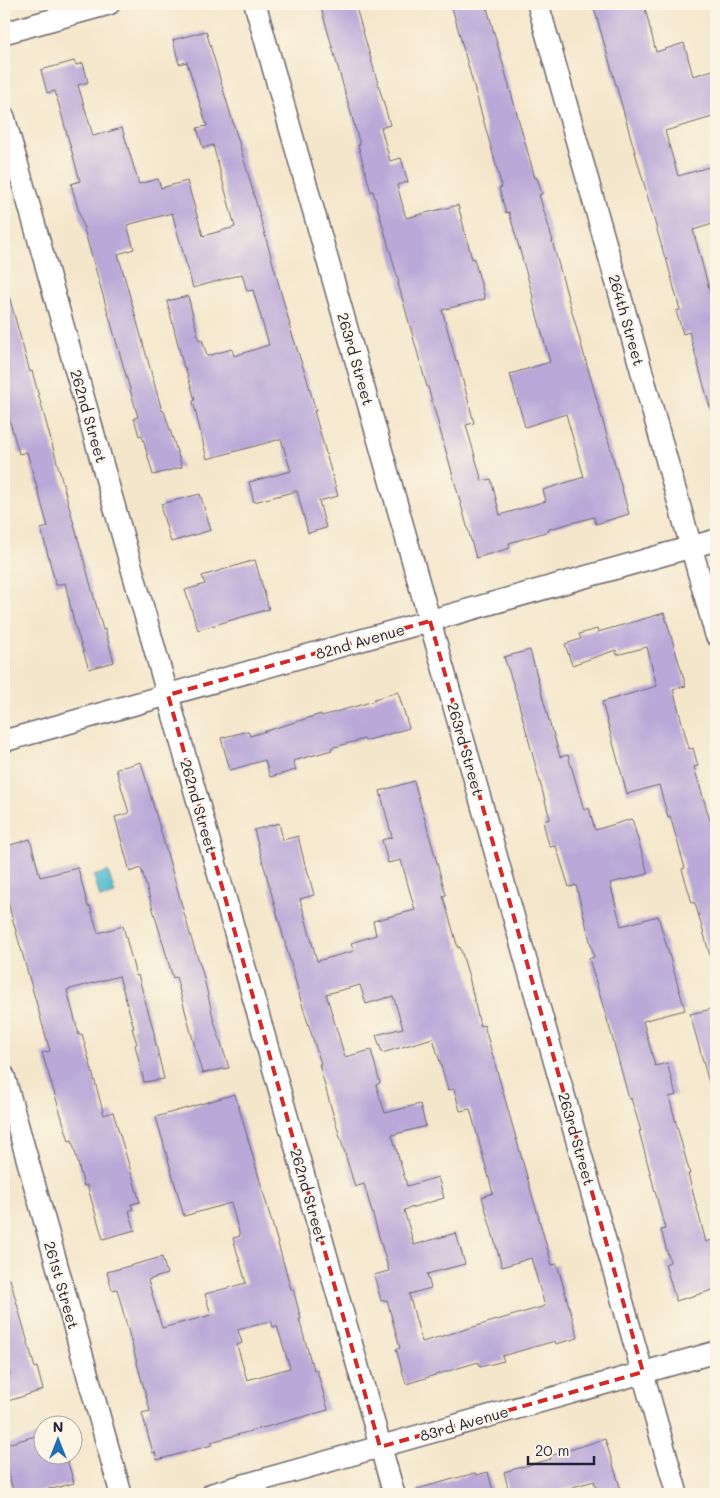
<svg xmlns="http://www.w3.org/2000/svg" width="720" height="1498" font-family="Mali,sans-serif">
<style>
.water{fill:#51bcce;stroke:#3a6f84}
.building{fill:#b9a8d8;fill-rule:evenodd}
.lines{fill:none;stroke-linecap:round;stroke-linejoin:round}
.street-casing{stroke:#6c676d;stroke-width:24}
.street{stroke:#fff;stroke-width:21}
.marked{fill:none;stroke:#d62828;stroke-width:4;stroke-dasharray:10 6;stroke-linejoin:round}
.labels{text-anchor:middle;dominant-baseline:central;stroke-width:4;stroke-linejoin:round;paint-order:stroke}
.street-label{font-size:15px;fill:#22223b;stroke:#fcf5e5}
</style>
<rect width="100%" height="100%" fill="#fcf5e5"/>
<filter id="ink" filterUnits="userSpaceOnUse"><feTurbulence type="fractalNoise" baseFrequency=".02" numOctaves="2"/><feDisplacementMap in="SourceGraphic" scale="10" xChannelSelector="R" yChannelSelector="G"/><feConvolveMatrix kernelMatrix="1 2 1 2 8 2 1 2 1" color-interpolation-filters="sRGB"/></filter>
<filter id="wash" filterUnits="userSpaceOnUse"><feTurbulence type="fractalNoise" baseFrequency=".0096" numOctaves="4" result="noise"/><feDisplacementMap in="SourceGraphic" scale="20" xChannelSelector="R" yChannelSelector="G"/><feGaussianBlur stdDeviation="1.12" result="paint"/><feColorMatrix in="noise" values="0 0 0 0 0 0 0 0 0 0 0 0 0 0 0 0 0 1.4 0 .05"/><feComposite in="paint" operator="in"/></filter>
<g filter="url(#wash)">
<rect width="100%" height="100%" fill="#f4e6cb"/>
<path class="water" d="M 108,871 L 115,894 L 100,898 L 94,876 Z"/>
<g id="blocks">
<path class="building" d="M 320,4 L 355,4 L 390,125 L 381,128 L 390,161 L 401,158 L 408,182 L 397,185 L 406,218 L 458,205 L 472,259 L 474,258 L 485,299 L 442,310 L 456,361 L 457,360 L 466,392 L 474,423 L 466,425 L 482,481 L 491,479 L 500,515 L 546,501 L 543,490 L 584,477 L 566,414 L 525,427 L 510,374 L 550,362 L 533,301 L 534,300 L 509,212 L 506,213 L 499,188 L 502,187 L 451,4 L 486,4 L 535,178 L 537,178 L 542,194 L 539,195 L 553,241 L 552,241 L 629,514 L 596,524 L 594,517 L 549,529 L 549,531 L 509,543 L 510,548 L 476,558 L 428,387 L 427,387 L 398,283 L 399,283 L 373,191 L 371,192 L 358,145 L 360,145 Z
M 593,4 L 644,4 L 656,52 L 684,43 L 693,76 L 716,69 L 716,116 L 665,131 L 678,176 L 716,165 L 716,223 L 693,230 L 712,300 L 716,299 L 716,411 L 711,411 L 689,332 L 683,334 L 676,311 L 680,310 L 666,258 L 665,258 Z
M 206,31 L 247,170 L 290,325 L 289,325 L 307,379 L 316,411 L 314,411 L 338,496 L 319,501 L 326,528 L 308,533 L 297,491 L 254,502 L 249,482 L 291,471 L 281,439 L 207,459 L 193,401 L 195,400 L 185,367 L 184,368 L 167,301 L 188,296 L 199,340 L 202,339 L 207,356 L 232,349 L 234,356 L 269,345 L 253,290 L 247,291 L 242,274 L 193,288 L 172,213 L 127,225 L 134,249 L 118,254 L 162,411 L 164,411 L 182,467 L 153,475 L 142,435 L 139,436 L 134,418 L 138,417 L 71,184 L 80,181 L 55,91 L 47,93 L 41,70 L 74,61 L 76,65 L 83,63 L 88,82 L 78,85 L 93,136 L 122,128 L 139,184 L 158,179 L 161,188 L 187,181 L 203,236 L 235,227 L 213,145 L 203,148 L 197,128 L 207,126 L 187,62 L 179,64 L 173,40 Z
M 4,296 L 9,296 L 30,372 L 32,371 L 103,630 L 105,629 L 114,662 L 89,669 L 75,626 L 65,583 L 56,585 L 41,529 L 48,527 L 27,452 L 19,454 L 7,411 L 4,412 Z
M 200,494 L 211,530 L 171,542 L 161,509 L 163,508 L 161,504 Z
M 255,560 L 269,609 L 198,630 L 185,590 L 205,584 L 202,576 Z
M 664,613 L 686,686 L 673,689 L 689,749 L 693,748 L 698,766 L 694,767 L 712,827 L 716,826 L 716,958 L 711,959 L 695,903 L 692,903 L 682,869 L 685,868 L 670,816 L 668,817 L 659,785 L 627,794 L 602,702 L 657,686 L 647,647 L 617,655 L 616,650 L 572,665 L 565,644 L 581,639 L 579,634 L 597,629 L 598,632 Z
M 530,650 L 552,732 L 553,732 L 560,757 L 568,755 L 584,810 L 589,808 L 595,830 L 632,819 L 648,874 L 610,883 L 621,926 L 658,916 L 685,1010 L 643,1021 L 655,1066 L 667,1063 L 676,1095 L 669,1097 L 690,1174 L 688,1174 L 706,1242 L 716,1239 L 716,1289 L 676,1301 L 665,1264 L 670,1262 L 661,1230 L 665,1229 L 639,1131 L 641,1131 L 631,1098 L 629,1099 L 612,1036 L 589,959 L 594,957 L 576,885 L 569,887 L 556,846 L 550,847 L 547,838 L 543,821 L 550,819 L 514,686 L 504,657 Z
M 398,692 L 409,728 L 365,741 L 364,739 L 331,748 L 332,750 L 293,761 L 296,770 L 270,777 L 265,760 L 230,770 L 221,738 L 248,731 L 250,736 L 321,714 L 322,716 L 374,701 L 374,699 Z
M 141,762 L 192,941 L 202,970 L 214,1021 L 229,1068 L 202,1073 L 176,977 L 173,978 L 141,868 L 130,872 L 115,817 L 129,813 L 116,769 Z
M 414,781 L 446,895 L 443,896 L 458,948 L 460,947 L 469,977 L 480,1026 L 484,1025 L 552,1265 L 557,1264 L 578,1338 L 556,1344 L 555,1341 L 502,1356 L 504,1361 L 480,1367 L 478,1362 L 406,1384 L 396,1349 L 400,1348 L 387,1300 L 381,1301 L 374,1275 L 389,1271 L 364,1184 L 355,1187 L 328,1097 L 319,1064 L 321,1064 L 301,1001 L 254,830 L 279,823 L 283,840 L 298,836 L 305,865 L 306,865 L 314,895 L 300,899 L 317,961 L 354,951 L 351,943 L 376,935 L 373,921 L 415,910 L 401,860 L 388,863 L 382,840 L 392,837 L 380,791 ZM 360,985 L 366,1004 L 393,996 L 403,1028 L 376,1035 L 382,1053 L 433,1038 L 448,1090 L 454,1089 L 460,1111 L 470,1109 L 493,1193 L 482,1197 L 502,1267 L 531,1258 L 545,1306 L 422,1342 L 409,1294 L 431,1288 L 427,1274 L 465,1264 L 456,1233 L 414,1245 L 404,1210 L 444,1198 L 438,1177 L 407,1186 L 392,1135 L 426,1126 L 420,1104 L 385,1113 L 376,1085 L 380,1083 L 371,1050 L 345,1057 L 326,994 Z
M 30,839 L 40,877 L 78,868 L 88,907 L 90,906 L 98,933 L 123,926 L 136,976 L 138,975 L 155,1036 L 154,1036 L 164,1079 L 144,1082 L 135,1045 L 137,1044 L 132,1028 L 134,1028 L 119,976 L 67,990 L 79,1035 L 82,1034 L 104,1115 L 113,1112 L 140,1202 L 131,1204 L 133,1209 L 129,1211 L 135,1230 L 103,1239 L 87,1185 L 84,1186 L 72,1140 L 69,1141 L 47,1069 L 42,1053 L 50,1051 L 4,889 L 4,847 Z
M 716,1008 L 716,1089 L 711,1090 L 690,1014 Z
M 235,1094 L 291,1289 L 293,1289 L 301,1319 L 299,1319 L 311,1362 L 312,1361 L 314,1370 L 317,1370 L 328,1410 L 211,1442 L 212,1445 L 157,1460 L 155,1452 L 153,1453 L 142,1413 L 150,1411 L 140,1374 L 117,1289 L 112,1290 L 107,1272 L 162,1257 L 167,1274 L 148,1280 L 162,1328 L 211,1315 L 205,1294 L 246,1283 L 233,1238 L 240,1236 L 231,1203 L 184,1216 L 156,1117 ZM 271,1321 L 273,1327 L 277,1326 L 290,1368 L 247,1380 L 237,1345 L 242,1343 L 238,1330 Z
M 10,1279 L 35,1368 L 37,1367 L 43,1390 L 8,1401 L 4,1386 L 4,1377 L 10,1375 L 4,1355 L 4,1280 Z
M 42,1434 L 42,1456 L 66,1456 L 74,1483 L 52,1489 L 52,1488 L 34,1493 L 33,1490 L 14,1494 L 4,1457 L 4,1445 Z
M 605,1439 L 621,1490 L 606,1494 L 598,1494 L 594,1481 L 548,1494 L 519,1494 L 518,1490 L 509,1492 L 504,1472 L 551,1459 L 550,1456 Z
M 488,1472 L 493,1491 L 483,1494 L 417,1494 L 417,1489 L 475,1473 L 476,1475 Z"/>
</g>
</g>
<g filter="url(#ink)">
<use href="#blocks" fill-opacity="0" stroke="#6c676d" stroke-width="1"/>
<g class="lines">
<g class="street-casing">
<path id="street" d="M 255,4 L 677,1494
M 538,4 L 716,635
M 4,33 L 109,4
M 4,117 L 394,1494
M 4,741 L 716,540
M 4,1076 L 121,1494
M 212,1494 L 716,1352"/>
</g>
<use href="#street" class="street"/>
</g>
</g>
<path class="marked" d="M 430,621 L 643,1372 L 380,1447 L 168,695 Z"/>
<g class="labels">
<g class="street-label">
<text transform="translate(627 320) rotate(74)">264th Street</text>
<text transform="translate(356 359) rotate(74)">263rd Street</text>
<text transform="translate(89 416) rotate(74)">262nd Street</text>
<text transform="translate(360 641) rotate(-16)">82nd Avenue</text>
<text transform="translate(466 749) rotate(74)">263rd Street</text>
<text transform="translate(199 806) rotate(74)">262nd Street</text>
<text transform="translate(577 1139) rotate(74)">263rd Street</text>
<text transform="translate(309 1195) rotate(74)">262nd Street</text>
<text transform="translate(62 1285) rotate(74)">261st Street</text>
<text transform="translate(464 1423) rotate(-16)">83rd Avenue</text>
</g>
</g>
<rect width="720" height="1498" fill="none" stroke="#fcf5e5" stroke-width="20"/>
<g transform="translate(58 1440)"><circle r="24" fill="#fcf5e5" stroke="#a5a1a1"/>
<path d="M0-4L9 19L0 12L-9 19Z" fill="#1f6fb2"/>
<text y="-8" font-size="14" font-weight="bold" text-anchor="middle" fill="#22223b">N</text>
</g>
<path d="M528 1456v8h66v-8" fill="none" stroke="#22223b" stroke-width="2.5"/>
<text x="535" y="1456" font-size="15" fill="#22223b" stroke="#fcf5e5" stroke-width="4" paint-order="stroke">20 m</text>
</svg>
